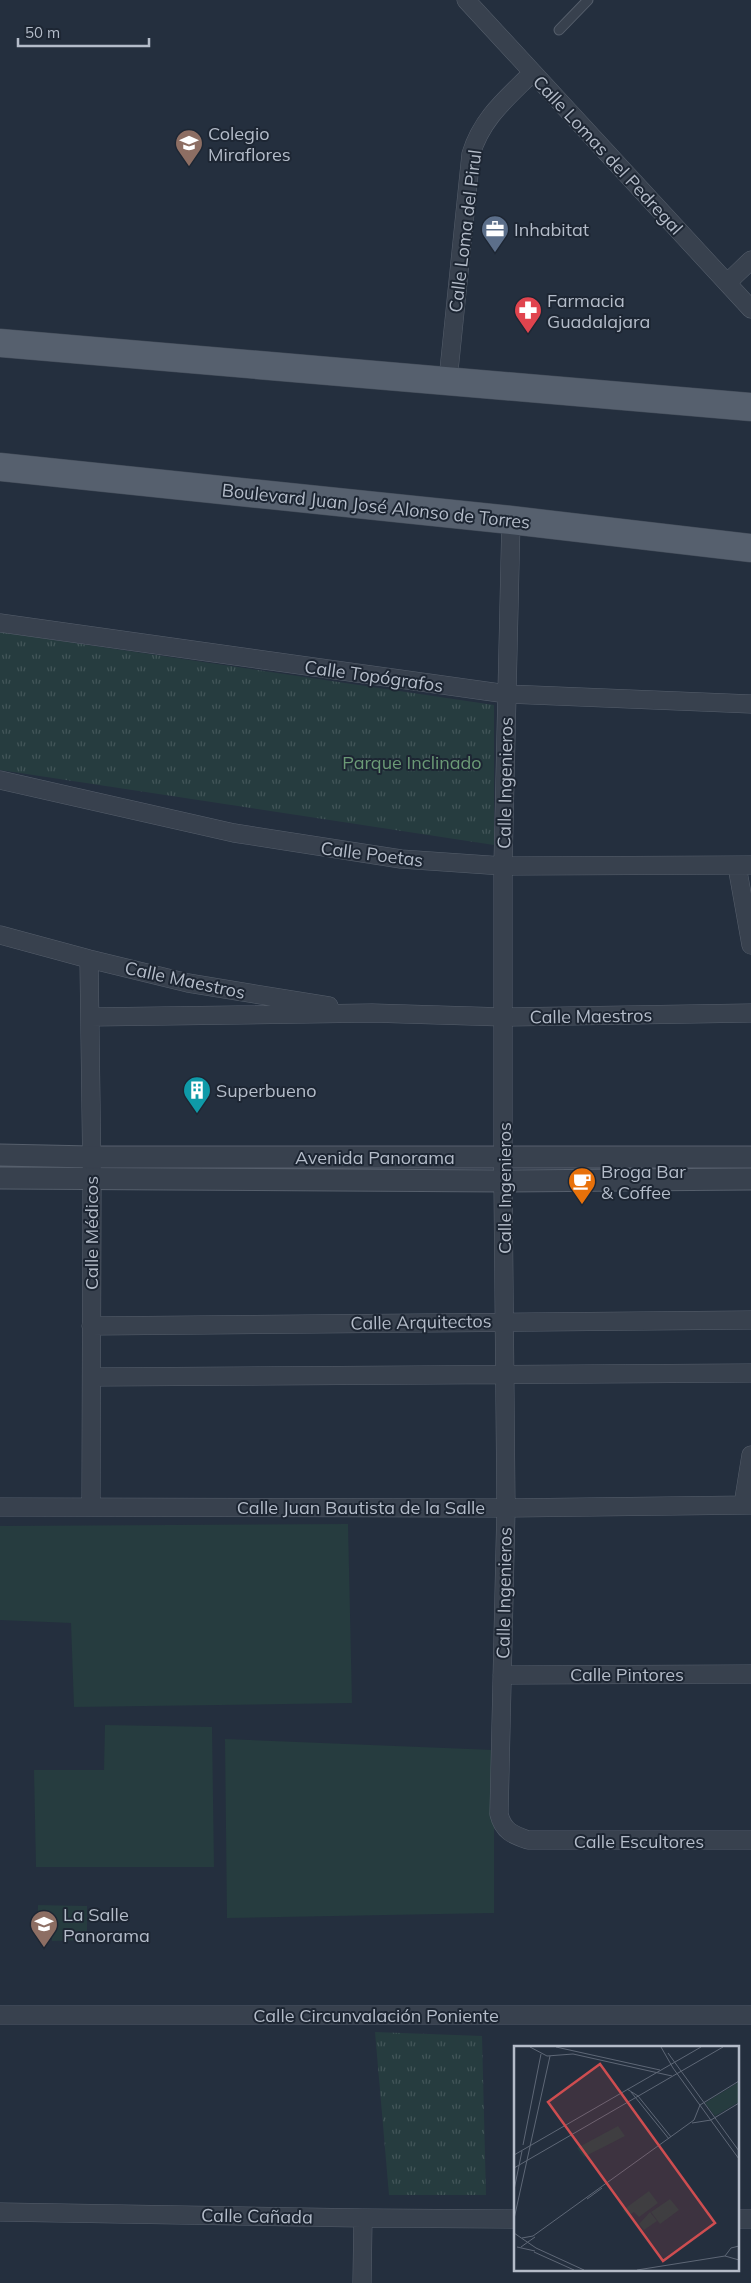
<svg xmlns="http://www.w3.org/2000/svg" width="751" height="2283" font-family="Mulish,sans-serif">
<style>
.grass{fill:#263c3f}
.park{fill:url(#park-tufts)}
.lines{fill:none;stroke-linecap:round;stroke-linejoin:round}
.service-casing{stroke:#565f6c;stroke-width:11}
.minor-casing{stroke:#565f6c;stroke-width:19}
.tertiary-casing{stroke:#565f6c;stroke-width:23}
.primary-casing{stroke:#414a57;stroke-width:29}
.service{stroke:#38414e;stroke-width:9}
.minor{stroke:#38414e;stroke-width:18}
.tertiary{stroke:#38414e;stroke-width:21}
.primary{stroke:#56606e;stroke-width:28}
.labels{text-anchor:middle;dominant-baseline:central;stroke-width:4;stroke-linejoin:round;paint-order:stroke}
.poi-label{font-size:18px;fill:#b4bcc9;stroke:#1d2633;text-anchor:start}
.street-label{font-size:18px;fill:#b4bcc9;stroke:#1d2633}
.park-label{font-size:18px;fill:#6b9a76;stroke:#1d2633}
.inset-road{fill:none;stroke:#5e6776;stroke-width:1}
.view{fill:#ce4d50;fill-opacity:0.15;stroke:#ce4d50;stroke-width:2.5}
.inset-edge{fill:none;stroke:#b4bcc9;stroke-width:2.5}
</style>
<defs>
<pattern id="park-tufts" width="24" height="20" patternUnits="userSpaceOnUse" patternTransform="scale(1.25)"><rect width="24" height="20" fill="#263c3f"/><path d="M3 7l-1-3M5 7V3M7 7l1-3M15 17l-1-3M17 17v-4M19 17l1-3" fill="none" stroke="#435659"/></pattern>
</defs>
<rect width="100%" height="100%" fill="#242f3e"/>
<path class="grass" d="M 348,1524 L 352,1703 L 74,1707 L 71,1623 L 0,1620 L 0,1526 Z
M 105,1725 L 212,1727 L 214,1867 L 36,1867 L 34,1770 L 104,1770 Z
M 225,1739 L 494,1750 L 494,1913 L 227,1918 Z
M 38,1905 L 87,1906 L 87,1940 L 52,1941 L 52,1935 L 37,1934 Z"/>
<path class="park" d="M 0,632 L 494,705 L 494,845 L 0,770 Z
M 375,2032 L 482,2036 L 486,2195 L 389,2195 Z"/>
<g class="lines">
<g class="service-casing">
<path id="service" d="M 559,30 L 588,0"/>
</g>
<g class="minor-casing">
<path id="minor" d="M 466,0 L 751,309
M 727,283 L 751,260
M 448,380 L 471,154 C 482,118 506,99 532,73
M 511,520 L 503,866 L 503,1181 L 506,1508 L 499,1814 C 503,1831 513,1835 528,1840 L 751,1840
M 0,623 L 507,694 L 751,704
M 0,780 L 234,833 L 401,859 L 503,866 L 751,865
M 737,866 L 751,945
M 0,935 L 89,959 L 188,983 L 329,1006
M 89,959 L 92,1179 L 91,1506
M 90,1017 L 372,1013 L 504,1017 L 751,1013
M 91,1326 L 751,1320
M 92,1377 L 751,1373
M 743,1505 L 751,1455
M 0,1507 L 506,1508 L 751,1505
M 502,1675 L 751,1674
M 0,2015 L 751,2015
M 0,2212 L 363,2218 L 515,2219
M 737,2219 L 751,2219
M 362,2283 L 363,2218"/>
</g>
<g class="tertiary-casing">
<path id="tertiary" d="M 0,1155 L 91,1157 L 751,1157
M 0,1178 L 503,1181 L 751,1179"/>
</g>
<g class="primary-casing">
<path id="primary" d="M 0,343 L 751,407
M 0,467 L 511,520 L 751,548"/>
</g>
<use href="#service" class="service"/>
<use href="#minor" class="minor"/>
<use href="#tertiary" class="tertiary"/>
<use href="#primary" class="primary"/>
</g>
<defs>
<g id="school-pin" transform="scale(1.4375)"><path d="M0 17L-7.5 6A9.5 9.5 0 1 1 7.5 6Z" fill="#8d6e63" stroke="#1d2633"/><path d="M0-5L7-2L0 1L-7-2ZM-4 1L0 2.5L4 1V4Q0 6-4 4Z" fill="#fff"/></g>
<g id="office-pin" transform="scale(1.4375)"><path d="M0 17L-7.5 6A9.5 9.5 0 1 1 7.5 6Z" fill="#5c6f8a" stroke="#1d2633"/><path d="M-6-3h4V-5.5h4V-3h4V5H-6ZM-1-4.5V-3h2v-1.5ZM-6 0V1H6V0Z" fill="#fff"/></g>
<g id="pharmacy-pin" transform="scale(1.4375)"><path d="M0 17L-7.5 6A9.5 9.5 0 1 1 7.5 6Z" fill="#e0444e" stroke="#1d2633"/><path d="M-2-6h4v4h4v4h-4v4h-4v-4h-4v-4h4Z" fill="#fff"/></g>
<g id="building-pin" transform="scale(1.4375)"><path d="M0 17L-7.5 6A9.5 9.5 0 1 1 7.5 6Z" fill="#0f9aa8" stroke="#1d2633"/><path d="M-4-6H4V6H1V3H-1V6H-4ZM-2.5-4.3h1.7v1.8h-1.7ZM.8-4.3h1.7v1.8H.8ZM-2.5-1h1.7V.8h-1.7ZM.8-1h1.7V.8H.8Z" fill="#fff"/></g>
<g id="cafe-pin" transform="scale(1.4375)"><path d="M0 17L-7.5 6A9.5 9.5 0 1 1 7.5 6Z" fill="#e8710a" stroke="#1d2633"/><path d="M-5.5-4.5H6V0H3Q3 3.5 0 3.5H-2.5Q-5.5 3.5-5.5 0ZM3-3.2v2h1.7v-2ZM-6 4.5H4V6H-6Z" fill="#fff"/></g>
</defs>
<g fill-rule="evenodd">
<use href="#school-pin" x="189" y="143"/>
<use href="#office-pin" x="495" y="229"/>
<use href="#pharmacy-pin" x="528" y="310"/>
<use href="#building-pin" x="197" y="1090"/>
<use href="#cafe-pin" x="582" y="1181"/>
<use href="#school-pin" x="44" y="1924"/>
</g>
<g class="labels">
<g class="poi-label">
<text x="208" y="133">Colegio<tspan x="208" dy="21">Miraflores</tspan></text>
<text x="514" y="229">Inhabitat</text>
<text x="547" y="300">Farmacia<tspan x="547" dy="21">Guadalajara</tspan></text>
<text x="216" y="1090">Superbueno</text>
<text x="601" y="1171">Broga Bar<tspan x="601" dy="21">&amp; Coffee</tspan></text>
<text x="63" y="1914">La Salle<tspan x="63" dy="21">Panorama</tspan></text>
</g>
<g class="street-label">
<text transform="translate(608 155) rotate(47)">Calle Lomas del Pedregal</text>
<text transform="translate(465 231) rotate(-83)">Calle Loma del Pirul</text>
<text transform="translate(376 506) rotate(6)">Boulevard Juan José Alonso de Torres</text>
<text transform="translate(374 676) rotate(8)">Calle Topógrafos</text>
<text transform="translate(505 783) rotate(-89)">Calle Ingenieros</text>
<text transform="translate(372 854) rotate(7)">Calle Poetas</text>
<text transform="translate(185 980) rotate(12)">Calle Maestros</text>
<text transform="translate(591 1016) rotate(-1)">Calle Maestros</text>
<text x="375" y="1157">Avenida Panorama</text>
<text transform="translate(504 1188) rotate(-90)">Calle Ingenieros</text>
<text transform="translate(91 1233) rotate(-90)">Calle Médicos</text>
<text transform="translate(421 1322) rotate(-1)">Calle Arquitectos</text>
<text x="361" y="1507">Calle Juan Bautista de la Salle</text>
<text transform="translate(504 1593) rotate(-89)">Calle Ingenieros</text>
<text x="627" y="1674">Calle Pintores</text>
<text x="639" y="1841">Calle Escultores</text>
<text x="376" y="2015">Calle Circunvalación Poniente</text>
<text transform="translate(257 2216) rotate(1)">Calle Cañada</text>
</g>
<g class="park-label">
<text x="412" y="762">Parque Inclinado</text>
</g>
</g>
<g transform="translate(514 2046)">
<rect width="225" height="225" fill="#242f3e"/>
<path d="M 135,145 L 144,157 L 125,171 L 120,166 L 114,170 L 109,164 ZM 156,153 L 165,164 L 146,178 L 137,166 ZM 136,166 L 143,175 L 130,184 L 125,178 Z" fill="#263c3f"/>
<path d="M 225,36 L 225,56 L 201,70 L 191,57 ZM 104,80 L 111,90 L 70,111 L 63,102 Z" fill="#263c3f"/>
<path class="inset-road" d="M 16,1 L 33,10 L 59,8 L 158,30M 42,1 L 146,24M 147,1 L 159,22 L 225,113M 154,7 L 225,105M 113,43 L 124,50 L 157,91M 117,46 L 155,93M 178,77 L 197,74 L 225,57M 9,99 L 27,8M 0,109 L 187,1M 0,122 L 209,1M 0,144 L 8,105M 73,153 L 88,142M 0,173 L 36,10M 0,187 L 22,202 L 70,224M 8,192 L 19,190 L 180,74 L 186,59 L 225,35M 3,201 L 21,205M 7,201 L 21,191M 20,206 L 60,224M 211,210 L 217,202 L 225,200M 123,224 L 211,210 L 225,214"/>
<path class="view" d="M 86,18 L 201,177 L 149,215 L 34,56 Z"/>
<rect width="225" height="225" class="inset-edge"/>
</g>
<path d="M18 38v8h131v-8" fill="none" stroke="#b4bcc9" stroke-width="2.5"/>
<text x="25" y="38" font-size="15" fill="#b4bcc9" stroke="#1d2633" stroke-width="4" paint-order="stroke">50 m</text>
</svg>
